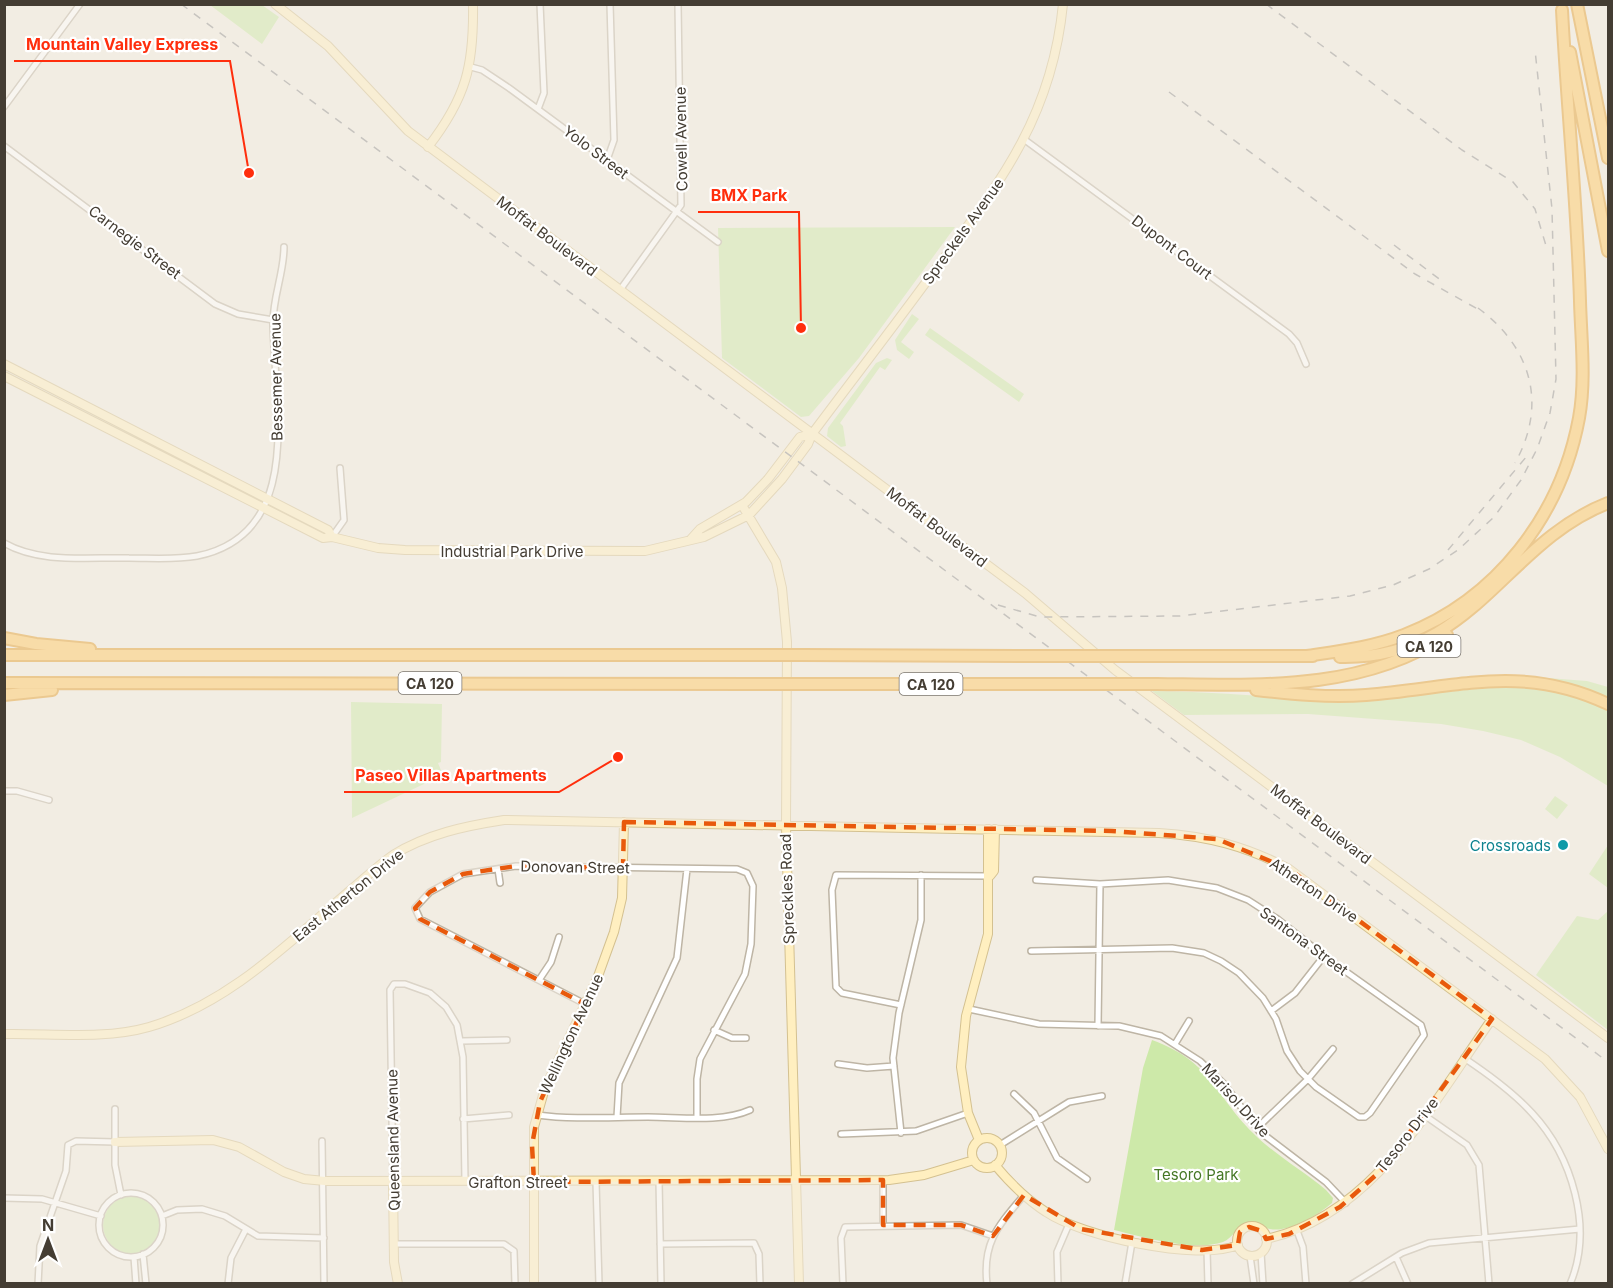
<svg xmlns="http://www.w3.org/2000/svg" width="1613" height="1288" font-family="Inter,sans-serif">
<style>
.green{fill:#cde9a9}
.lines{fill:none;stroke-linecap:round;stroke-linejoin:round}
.street-casing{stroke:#beb5a5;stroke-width:8}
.secondary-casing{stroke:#d4c190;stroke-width:10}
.highway-casing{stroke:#e39d2c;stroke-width:14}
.street{stroke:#fff;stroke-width:5}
.secondary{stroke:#ffefc0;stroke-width:8}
.highway{stroke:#ffc861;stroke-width:10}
.rail{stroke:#939393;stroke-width:1.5;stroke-dasharray:8 8;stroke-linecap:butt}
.highway-bridge-casing{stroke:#e39d2c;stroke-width:14;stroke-linecap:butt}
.highway-bridge{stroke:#ffc861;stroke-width:10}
.marked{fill:none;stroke:#e8590c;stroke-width:4.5;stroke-dasharray:12 8;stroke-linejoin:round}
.culture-dot{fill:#0f9aa8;stroke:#fff;stroke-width:2}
.labels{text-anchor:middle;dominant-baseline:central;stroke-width:4.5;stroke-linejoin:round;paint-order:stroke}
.shield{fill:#fff;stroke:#7c7770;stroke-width:1.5}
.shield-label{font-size:14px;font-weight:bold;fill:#443d33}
.street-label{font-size:15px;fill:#443d33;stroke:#fff}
.culture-label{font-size:15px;fill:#0d838f;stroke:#fff;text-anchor:end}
.park-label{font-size:15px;fill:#457725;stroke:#fff}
.leader{fill:none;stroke:#ff2e0d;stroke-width:2}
.callout-dot{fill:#ff2e0d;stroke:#fff;stroke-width:2}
.callout-label{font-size:16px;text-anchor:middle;font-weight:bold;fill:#ff2e0d;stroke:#fff;stroke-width:4.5;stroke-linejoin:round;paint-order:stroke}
</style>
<rect width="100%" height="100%" fill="#f2ede3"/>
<path class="green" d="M 210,5 L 262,5 L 279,17 L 262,44 Z
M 955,227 L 859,358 L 809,416 L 801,417 L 722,358 L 718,228 Z
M 912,314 L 919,319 L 901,342 L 914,352 L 909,359 L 897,350 L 895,340 Z
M 930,328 L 1024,394 L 1019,402 L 925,335 Z
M 887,358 L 892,360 L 885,370 L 880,367 L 840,423 L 843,426 L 846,446 L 841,447 L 827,436 L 828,428 L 876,363 Z
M 1535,677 L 1587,681 L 1608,687 L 1608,786 L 1560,757 L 1521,740 L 1483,731 L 1441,724 L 1308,714 L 1184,715 L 1152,691 C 1230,691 1307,703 1385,698 C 1436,695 1485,683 1535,677 Z
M 351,702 L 442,704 L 441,762 L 438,763 L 443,775 L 352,818 Z
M 1555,796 L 1568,805 L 1557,819 L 1545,809 Z
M 1608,845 L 1608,888 L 1589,874 Z
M 1608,911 L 1608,1030 L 1536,975 L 1577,916 L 1598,920 Z
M 1152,1040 C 1212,1062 1213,1093 1253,1133 C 1275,1155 1302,1170 1326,1190 L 1333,1198 L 1332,1203 C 1318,1215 1289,1233 1270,1229 C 1263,1228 1257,1222 1248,1223 C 1237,1226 1233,1238 1223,1242 C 1193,1252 1144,1237 1114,1230 L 1143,1068 Z
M103 1225a29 29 0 1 1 58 0a29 29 0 1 1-58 0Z"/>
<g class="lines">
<g class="street-casing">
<path id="street" d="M 471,67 L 482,70 L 509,88 L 718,242
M 4,107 L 80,4
M 538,109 L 544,93 L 540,4
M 1025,140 L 1289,334 L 1297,343 L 1306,364
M 4,146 L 215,304 L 238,314 L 273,320
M 607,160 L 614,140 L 610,4
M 620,290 L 681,205 L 678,4
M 332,537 L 344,520 L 340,468
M 4,543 C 41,564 88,557 129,558 C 151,558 175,560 197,556 C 306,534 274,403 273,323 C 273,296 284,273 284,247
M 4,791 L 17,791 L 49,800
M 498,869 L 500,883
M 1031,951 L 1172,948 L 1204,953 L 1221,961 L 1239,973 L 1263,998 L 1276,1019 L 1287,1051 L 1300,1071 L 1316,1087 L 1359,1117 L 1365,1117 L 1370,1113 L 1424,1035 L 1421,1025 L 1324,956 L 1276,918 L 1248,900 L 1217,888 L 1168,880 L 1100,884 L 1036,880
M 539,980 L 551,962 L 559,937
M 585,1004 L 420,919 L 415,908 L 430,892 L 463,874 L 516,866 L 737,869 L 747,873 L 753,886 L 751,944 L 745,974 L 700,1059 L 697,1079 L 697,1117
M 901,1005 L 842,993 L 836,987 L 832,890 L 836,875 L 990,876
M 969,1009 L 1039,1024 L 1119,1026 L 1161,1036 L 1200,1061 L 1224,1084 L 1259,1131 L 1326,1182 L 1346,1203
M 1271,1011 L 1295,993 L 1324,956
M 1098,1026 L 1100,884
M 714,1030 L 732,1038 L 746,1038
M 462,1041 L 507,1040
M 1175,1044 L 1189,1021
M 1464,1058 C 1488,1074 1512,1091 1532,1113 C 1572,1156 1594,1228 1570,1284
M 838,1064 L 867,1068 L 894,1066
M 1014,1094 L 1034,1113 L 1057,1158 L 1087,1179
M 115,1109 L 115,1165 L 121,1195
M 537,1115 C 574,1120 611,1117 648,1117 C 680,1117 721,1123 750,1110
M 1424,1115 L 1467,1145 L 1479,1165 L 1489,1284
M 617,1117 L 619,1083 L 677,958 L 687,869
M 463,1119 L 509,1115
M 1257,1128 L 1308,1079 L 1333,1049
M 901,1133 L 893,1058 L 899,1013 L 921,920 L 921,875
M 841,1134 L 916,1131 L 968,1113
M 322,1141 L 324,1284
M 1000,1145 L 1069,1102 L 1102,1096
M 883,1180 L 883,1225
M 659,1181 L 661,1284
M 393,1182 L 390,990 L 394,984 L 405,984 L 430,993 L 446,1007 L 457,1025 L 463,1057 L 465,1181
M 596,1182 L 599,1284
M99 1225a32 32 0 1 1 64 0a32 32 0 1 1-64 0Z
M 4,1198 L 42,1199 L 101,1216
M 162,1216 L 177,1210 L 202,1209 L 225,1216 L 258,1236 L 324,1238
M 1297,1231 L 1303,1247 L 1306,1284
M 395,1244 L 504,1244 L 514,1251 L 515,1284
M 660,1244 L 754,1243 L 759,1254 L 760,1284
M 1207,1250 L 1208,1284
M 1261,1253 L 1263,1284
M 143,1254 L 146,1284
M 1250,1256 L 1254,1284
M 134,1257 L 136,1284
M 1396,1257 L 1408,1284
M 38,1284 L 40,1246 L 66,1171 L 68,1145 L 76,1141 L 115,1142
M 228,1284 L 231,1258 L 245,1231
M 843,1284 L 841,1238 L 845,1227 L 961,1225 L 993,1236
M 987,1284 C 982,1242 999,1225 1024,1195
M 1058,1284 L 1057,1252 L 1069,1224
M 1125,1284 L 1132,1242
M 1352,1284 L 1402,1253 L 1429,1243 L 1580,1229"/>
</g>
<g class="secondary-casing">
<path id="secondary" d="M 275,4 L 328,46 L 408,131 L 1025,593 L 1115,670 L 1608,1038
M 428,147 C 466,98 474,66 473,4
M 4,364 L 328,530 L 332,537
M 4,376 L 323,538 L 332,537 L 378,548 L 405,550 L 645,551 L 704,537 L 749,515 L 782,479 L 808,444 L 812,434 C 853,379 895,325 935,270 C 1000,183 1052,117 1063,4
M 742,505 L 776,562 L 782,588 L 787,642 L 786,826 L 799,1284
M 691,539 L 700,529 L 746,502 L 768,479 L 800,437 L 812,434
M 990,876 L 994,871 L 995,829
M 4,1034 C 51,1033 104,1040 149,1027 C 228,1004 287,944 347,893 C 362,881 377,866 393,855 C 427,834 465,826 504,820 L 1159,833 C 1207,836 1246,846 1289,869 L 1545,1059 L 1580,1097 L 1608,1149
M972 1153a15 15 0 1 1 30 0a15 15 0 1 1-30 0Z
M 979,1140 L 968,1113 L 961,1067 L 966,1016 L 988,934 L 988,829
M 115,1142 L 213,1140 L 239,1147 L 284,1172 L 304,1179 L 325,1181 L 889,1180 L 924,1175 L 974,1160
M 995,1165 C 1010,1183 1026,1199 1046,1212 C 1081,1236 1197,1262 1238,1245
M 393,1182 L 394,1262 L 398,1284
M1237 1241a15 15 0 1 1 30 0a15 15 0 1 1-30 0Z
M 1266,1239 C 1374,1216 1433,1102 1492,1019
M 534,1284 L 534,1127 L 545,1088 L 597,979 L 614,932 L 622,898 L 624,822"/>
</g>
<g class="highway-casing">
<path id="highway" d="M 1577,4 L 1608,158
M 1570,52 L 1608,251
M 4,638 L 36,644 L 90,649
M 4,655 L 766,655
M 802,655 L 1021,656
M 1146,656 L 1313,656
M 1307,656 C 1340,651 1373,647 1404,635 C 1497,599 1561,515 1579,418 C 1586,380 1581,339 1580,301 C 1577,203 1567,107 1562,10
M 1340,657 C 1474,660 1503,544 1608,503
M 4,683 L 771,684
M 798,684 L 1063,684
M 1157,684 C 1257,685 1360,692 1447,635
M 1256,690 C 1291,694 1330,698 1366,695 C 1455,688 1522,663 1608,704
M 4,695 L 52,690"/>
</g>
<use href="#street" class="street"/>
<use href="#secondary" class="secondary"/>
<use href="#highway" class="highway"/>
<path class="rail" d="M 181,4 L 1608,1062
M 1266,4 L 1462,150 L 1513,182 L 1535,209 L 1547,249
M 1169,92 L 1415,274 L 1483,312
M 1394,245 L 1442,281
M 1478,308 C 1531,347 1548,404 1515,463
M 1448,550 L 1527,456
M 998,605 L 1040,617 L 1180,616 L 1350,596 L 1393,585 L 1429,569 L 1458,550 L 1494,517 L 1521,480 L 1537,449 L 1550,413 L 1556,379 L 1552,209 L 1535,50"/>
<g class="highway-bridge-casing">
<path id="highway-bridge" d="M 766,655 L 802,655
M 1021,656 L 1146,656
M 771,684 L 798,684
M 1063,684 L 1157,684"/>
</g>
<use href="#highway-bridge" class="highway-bridge"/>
</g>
<path d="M0 0H1613V1288H0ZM 624,822 L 1112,831 L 1217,839 L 1289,869 L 1492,1019 L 1385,1167 L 1340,1207 L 1289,1234 L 1266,1239 L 1262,1231 L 1249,1227 L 1240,1232 L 1238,1245 L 1202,1250 L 1081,1229 L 1024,1195 L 993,1236 L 961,1225 L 883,1225 L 883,1180 L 534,1182 L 532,1145 L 540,1102 L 585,1004 L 420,919 L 415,908 L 430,892 L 463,874 L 516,866 L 623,868 Z" fill="#f2ede3" fill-opacity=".55" fill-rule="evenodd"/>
<path class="marked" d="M 624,822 L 1112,831 L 1217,839 L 1289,869 L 1492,1019 L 1385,1167 L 1340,1207 L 1289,1234 L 1266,1239 L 1262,1231 L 1249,1227 L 1240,1232 L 1238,1245 L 1202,1250 L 1081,1229 L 1024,1195 L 993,1236 L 961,1225 L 883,1225 L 883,1180 L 534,1182 L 532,1145 L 540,1102 L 585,1004 L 420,919 L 415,908 L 430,892 L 463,874 L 516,866 L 623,868 Z"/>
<circle class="culture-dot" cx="1563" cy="845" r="6"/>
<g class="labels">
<g class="shield">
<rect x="1397.5" y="635" width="63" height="22" rx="4.5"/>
<rect x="398.5" y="672" width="63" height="22" rx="4.5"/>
<rect x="899.5" y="673" width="63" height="22" rx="4.5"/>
</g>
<g class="shield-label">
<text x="1429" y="646">CA 120</text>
<text x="430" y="683">CA 120</text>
<text x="931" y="684">CA 120</text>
</g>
<g class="street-label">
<text transform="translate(681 139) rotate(-91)">Cowell Avenue</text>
<text transform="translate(596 152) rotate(37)">Yolo Street</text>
<text transform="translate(963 231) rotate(-54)">Spreckels Avenue</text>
<text transform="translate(547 236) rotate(37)">Moffat Boulevard</text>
<text transform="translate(135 242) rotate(37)">Carnegie Street</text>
<text transform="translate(1172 247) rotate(37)">Dupont Court</text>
<text transform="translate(276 377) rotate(-91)">Bessemer Avenue</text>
<text transform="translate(937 527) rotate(37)">Moffat Boulevard</text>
<text x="512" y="551">Industrial Park Drive</text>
<text transform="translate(1321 824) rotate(37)">Moffat Boulevard</text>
<text transform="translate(575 867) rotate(1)">Donovan Street</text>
<text transform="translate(787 889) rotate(-92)">Spreckles Road</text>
<text transform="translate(1314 890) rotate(34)">Atherton Drive</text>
<text transform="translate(348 895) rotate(-39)">East Atherton Drive</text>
<text transform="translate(1304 941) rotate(36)">Santona Street</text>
<text transform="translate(571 1034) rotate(-65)">Wellington Avenue</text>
<text transform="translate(1236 1100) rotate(48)">Marisol Drive</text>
<text transform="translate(1407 1135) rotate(-52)">Tesoro Drive</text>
<text transform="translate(393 1140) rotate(-91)">Queensland Avenue</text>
<text x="518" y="1182">Grafton Street</text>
</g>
<g class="culture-label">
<text x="1551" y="845">Crossroads</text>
</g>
<g class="park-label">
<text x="1196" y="1174">Tesoro Park</text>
</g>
</g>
<path class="leader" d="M249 173L230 61H14M801 328L799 212H698M618 757L559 792H344"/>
<g class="callout-dot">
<circle cx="249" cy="173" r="6"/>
<circle cx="801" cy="328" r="6"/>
<circle cx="618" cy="757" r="6"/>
</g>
<g class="callout-label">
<text x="122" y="50">Mountain Valley Express</text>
<text x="749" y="201">BMX Park</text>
<text x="451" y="781">Paseo Villas Apartments</text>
</g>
<rect width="1613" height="1288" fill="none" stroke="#443d33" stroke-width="12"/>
<g transform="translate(48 1240)" stroke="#ffffff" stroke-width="4.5" paint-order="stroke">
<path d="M0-4.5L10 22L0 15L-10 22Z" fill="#443d33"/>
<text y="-9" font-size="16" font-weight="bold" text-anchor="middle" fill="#443d33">N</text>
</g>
</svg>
